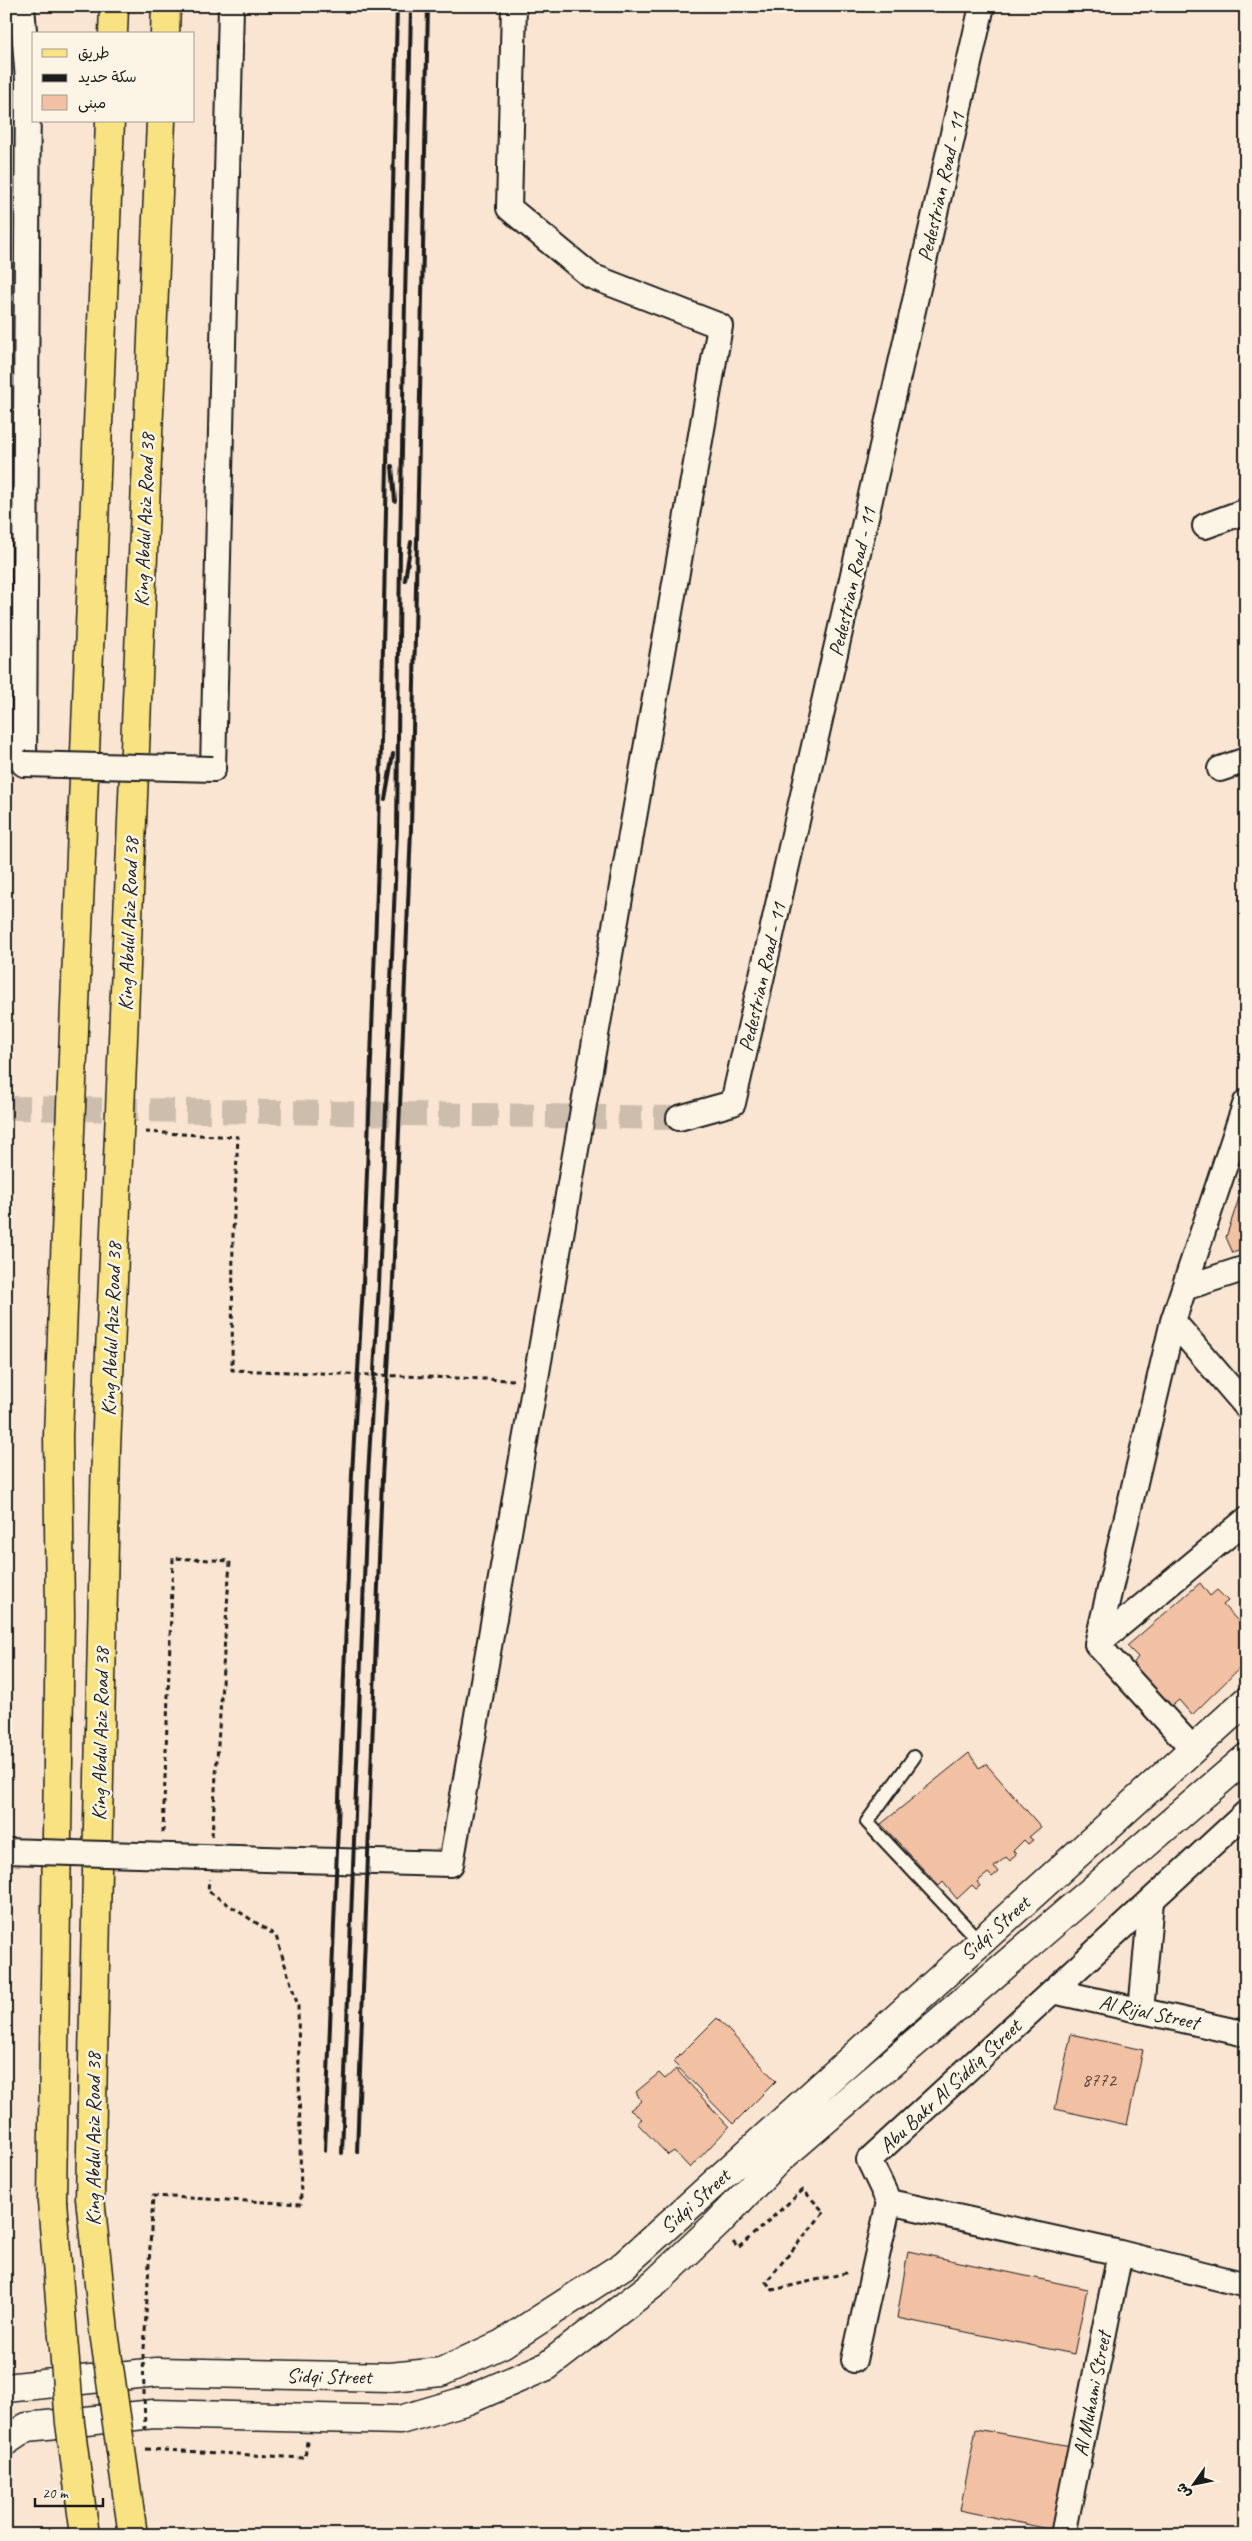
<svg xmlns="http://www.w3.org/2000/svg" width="1252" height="2541" font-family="Caveat,'Playpen Sans Arabic',sans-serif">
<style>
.building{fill:#f2c0a3;stroke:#1c1c1c}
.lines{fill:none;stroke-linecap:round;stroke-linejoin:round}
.street-tunnel{stroke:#cdbdad;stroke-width:24;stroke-dasharray:24 12;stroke-linecap:butt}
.lane-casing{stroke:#1c1c1c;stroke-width:16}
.street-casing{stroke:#1c1c1c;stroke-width:28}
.secondary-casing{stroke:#1c1c1c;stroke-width:31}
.primary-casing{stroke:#1c1c1c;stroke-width:31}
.path{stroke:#1c1c1c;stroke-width:3;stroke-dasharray:5 4;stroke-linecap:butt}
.lane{stroke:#fcf5e5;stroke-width:12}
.street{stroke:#fcf5e5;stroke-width:24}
.secondary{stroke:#fcf5e5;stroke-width:28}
.primary{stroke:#f8e281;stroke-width:28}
.rail{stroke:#1c1c1c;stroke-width:4}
.street-bridge-casing{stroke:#1c1c1c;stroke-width:28;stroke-linecap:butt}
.primary-bridge-casing{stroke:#1c1c1c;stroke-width:31;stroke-linecap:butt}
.path-bridge{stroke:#1c1c1c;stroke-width:3;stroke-dasharray:5 4;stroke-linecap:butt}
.street-bridge{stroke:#fcf5e5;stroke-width:24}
.primary-bridge{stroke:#f8e281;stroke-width:28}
.labels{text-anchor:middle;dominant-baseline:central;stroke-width:5;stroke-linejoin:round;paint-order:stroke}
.number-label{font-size:19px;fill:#52453e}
.street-label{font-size:21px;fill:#1c1c1c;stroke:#fcf5e5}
</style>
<rect width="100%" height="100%" fill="#f9e5d1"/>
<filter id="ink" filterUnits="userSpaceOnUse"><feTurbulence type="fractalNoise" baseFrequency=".02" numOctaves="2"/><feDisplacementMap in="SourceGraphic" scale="10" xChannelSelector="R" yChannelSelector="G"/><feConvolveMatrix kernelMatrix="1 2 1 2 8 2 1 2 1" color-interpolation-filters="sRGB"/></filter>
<g filter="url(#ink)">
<path class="building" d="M 1246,1177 L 1246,1248 L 1233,1253 L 1226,1237 Z
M 1200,1583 L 1210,1596 L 1217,1590 L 1228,1601 L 1223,1605 L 1240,1623 L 1246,1619 L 1246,1662 L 1192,1715 L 1179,1700 L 1171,1706 L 1133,1664 L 1138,1657 L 1127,1646 Z
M 969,1753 L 979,1768 L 986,1764 L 1041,1827 L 1029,1837 L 1033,1840 L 1028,1844 L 1024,1840 L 1013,1851 L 1016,1854 L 1010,1861 L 1006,1857 L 994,1867 L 998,1872 L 992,1877 L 988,1873 L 977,1882 L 980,1886 L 976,1889 L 972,1885 L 957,1899 L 943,1882 L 939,1886 L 881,1824 Z
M 717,2018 L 776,2081 L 733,2124 L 673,2062 Z
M 1071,2034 L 1143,2050 L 1127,2125 L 1055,2109 Z
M 676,2069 L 729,2127 L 690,2168 L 674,2151 L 668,2155 L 637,2123 L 642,2119 L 630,2110 L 641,2101 L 636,2092 L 659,2073 L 665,2079 Z
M 908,2251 L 1087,2289 L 1074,2354 L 897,2318 Z
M 976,2429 L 1071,2446 L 1053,2530 L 960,2510 Z"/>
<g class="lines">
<path class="street-tunnel" d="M 6,1108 L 679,1118"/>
<g class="lane-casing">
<path id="lane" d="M 914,1757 L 867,1822 L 980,1942"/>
</g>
<g class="street-casing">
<path id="street" d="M 22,6 L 28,80 L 24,764
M 1205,526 L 1246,511
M 213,769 L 231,6
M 1220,769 L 1246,760
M 679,1118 L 733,1103 L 982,6
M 1184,1288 L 1246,1268
M 1173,1321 L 1246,1406
M 1097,1644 L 1173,1321 L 1246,1102
M 1097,1644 L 1246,1520
M 1097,1644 L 1193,1749
M 299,1860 L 451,1864 L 720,326 L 591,276 L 509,208 L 514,6
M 1053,1991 L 1246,2034
M 1141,2011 L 1151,1901
M 889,2202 L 869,2160 L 1246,1813
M 889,2202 L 1120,2253 L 1246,2285
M 854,2360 L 889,2202
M 1063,2535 L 1120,2253"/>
</g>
<g class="secondary-casing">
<path id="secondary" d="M 6,2388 L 157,2372 L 390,2377 L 441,2372 L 502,2344 L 624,2265 L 1246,1701
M 6,2441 L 27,2427 L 154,2414 L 400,2420 L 468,2400 L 547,2366 L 656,2282 L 718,2223 L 775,2163 L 1246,1758"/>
</g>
<g class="primary-casing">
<path id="primary" d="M 113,34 L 114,6
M 165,34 L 166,6
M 90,2198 L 106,1449 L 161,121
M 52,2201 L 60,1615 L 58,1435 L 110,121"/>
</g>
<path class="path" d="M 145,1132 L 238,1137 L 233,1231 L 232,1370 L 513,1380
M 163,1833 L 173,1558 L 230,1561 L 212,1836
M 733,2242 L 738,2248 L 803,2190 L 824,2212 L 766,2282 L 773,2290 L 850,2272
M 144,2349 L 153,2196 L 301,2204 L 298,2006 L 276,1936 L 208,1891 L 209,1879
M 146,2449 L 305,2458 L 307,2441"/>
<use href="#lane" class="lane"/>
<use href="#street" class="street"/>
<use href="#secondary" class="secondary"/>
<use href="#primary" class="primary"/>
<path class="rail" d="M 392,466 L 395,501
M 405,580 L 411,542
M 385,799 L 393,754
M 325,2150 L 352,1474 L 363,1285 L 379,833 L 397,6
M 357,2152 L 382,1478 L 393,1281 L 411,829 L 428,6
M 342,2153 L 368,1476 L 379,1285 L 397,832 L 400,549 L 411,6"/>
<g class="street-bridge-casing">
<path id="street-bridge" d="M 24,764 L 213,769
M 6,1851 L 299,1860"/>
</g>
<g class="primary-bridge-casing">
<path id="primary-bridge" d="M 90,2198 L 104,2332 L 133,2535
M 52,2201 L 70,2423 L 85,2535"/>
</g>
<path class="path-bridge" d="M 143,2354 L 145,2429"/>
<use href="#street-bridge" class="street-bridge"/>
<use href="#primary-bridge" class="primary-bridge"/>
</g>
</g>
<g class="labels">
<g class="number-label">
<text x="1099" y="2080">8772</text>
</g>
<g class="street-label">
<text transform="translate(941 187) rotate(-77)">Pedestrian Road - 11</text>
<text transform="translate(144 520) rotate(-88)">King Abdul Aziz Road 38</text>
<text transform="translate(852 582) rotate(-77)">Pedestrian Road - 11</text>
<text transform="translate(128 924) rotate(-88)">King Abdul Aziz Road 38</text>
<text transform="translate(762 977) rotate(-77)">Pedestrian Road - 11</text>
<text transform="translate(111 1329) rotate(-88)">King Abdul Aziz Road 38</text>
<text transform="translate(100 1734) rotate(-89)">King Abdul Aziz Road 38</text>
<text transform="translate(995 1928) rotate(-42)">Sidqi Street</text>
<text transform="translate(1149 2012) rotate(12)">Al Rijal Street</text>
<text transform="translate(950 2086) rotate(-43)">Abu Bakr Al Siddiq Street</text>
<text transform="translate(93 2139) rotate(-90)">King Abdul Aziz Road 38</text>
<text transform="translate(695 2201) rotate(-42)">Sidqi Street</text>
<text transform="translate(329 2376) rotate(1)">Sidqi Street</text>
<text transform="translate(1092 2394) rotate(-79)">Al Muhami Street</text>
</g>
</g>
<rect width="1252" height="2541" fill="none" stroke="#fcf5e5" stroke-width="25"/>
<rect x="12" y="12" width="1227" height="2516" fill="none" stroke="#1c1c1c" stroke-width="2" filter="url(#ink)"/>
<rect x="32" y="32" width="162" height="90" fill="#fcf5e5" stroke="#a29e95"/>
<rect x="42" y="49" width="25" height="8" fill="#f8e281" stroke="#a29e95"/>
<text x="78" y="58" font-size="15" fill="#1c1c1c">طريق</text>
<rect x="42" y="74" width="25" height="8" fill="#1c1c1c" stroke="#a29e95"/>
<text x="78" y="82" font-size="15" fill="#1c1c1c">سكة حديد</text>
<rect x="42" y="95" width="25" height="15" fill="#f2c0a3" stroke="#a29e95"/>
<text x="78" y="108" font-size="15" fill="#1c1c1c">مبنى</text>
<g transform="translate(1194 2484) rotate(237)" stroke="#fcf5e5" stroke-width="4" paint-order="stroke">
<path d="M0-4L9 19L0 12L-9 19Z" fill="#1c1c1c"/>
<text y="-8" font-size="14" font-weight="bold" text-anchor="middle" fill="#1c1c1c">ش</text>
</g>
<path d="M35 2498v8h68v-8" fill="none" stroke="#1c1c1c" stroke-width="2.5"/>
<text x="42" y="2498" font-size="15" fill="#1c1c1c" stroke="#fcf5e5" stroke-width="4" paint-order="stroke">20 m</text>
</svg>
